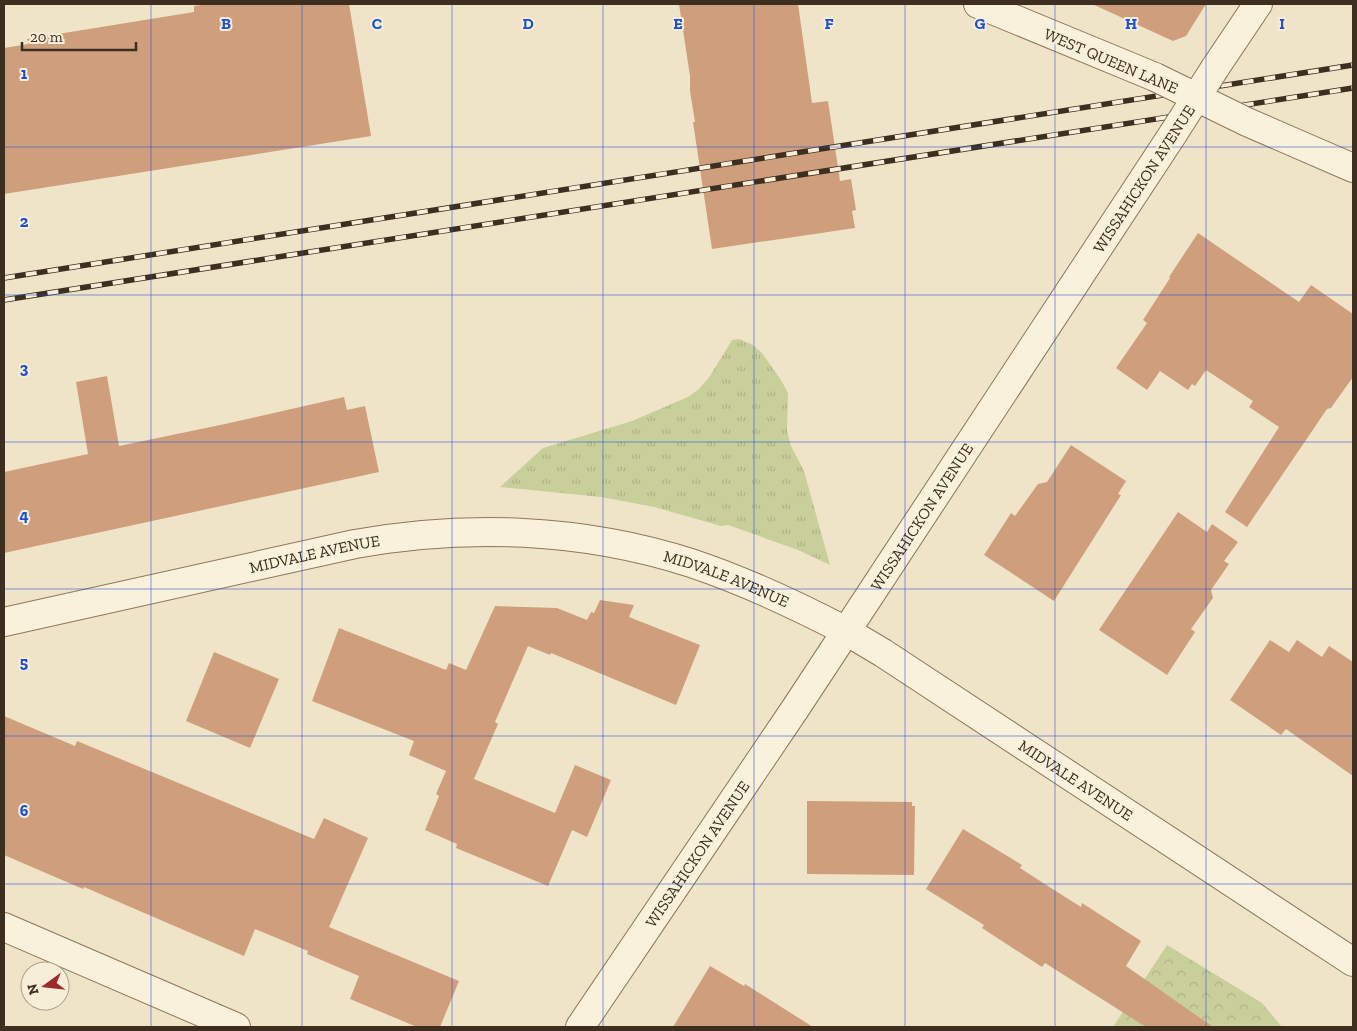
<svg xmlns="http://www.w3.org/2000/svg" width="1357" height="1031" font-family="'Zilla Slab',serif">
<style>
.grass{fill:url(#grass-tufts)}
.park{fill:url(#park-crowns)}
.building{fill:#cf9f7d}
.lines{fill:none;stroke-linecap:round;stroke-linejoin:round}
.minor-casing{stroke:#8d765c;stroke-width:30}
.tertiary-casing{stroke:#8d765c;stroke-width:30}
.minor{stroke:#faf1dc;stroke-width:28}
.tertiary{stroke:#faf1dc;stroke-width:28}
.rail-casing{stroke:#3d2e20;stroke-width:5.5}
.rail{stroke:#f7eed8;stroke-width:4;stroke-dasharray:11;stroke-linecap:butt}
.minor-bridge-casing{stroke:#8d765c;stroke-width:30;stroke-linecap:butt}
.tertiary-bridge-casing{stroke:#8d765c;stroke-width:30;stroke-linecap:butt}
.minor-bridge{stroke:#faf1dc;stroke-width:28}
.tertiary-bridge{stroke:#faf1dc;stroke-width:28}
.grid{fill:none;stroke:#1d4ed8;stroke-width:1;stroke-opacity:0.55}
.labels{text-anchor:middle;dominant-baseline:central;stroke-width:4;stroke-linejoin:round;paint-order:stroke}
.street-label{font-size:16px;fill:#3d2e20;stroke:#f7eed8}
.grid-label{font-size:16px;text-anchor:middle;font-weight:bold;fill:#1d4ed8;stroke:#f7eed8;stroke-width:4;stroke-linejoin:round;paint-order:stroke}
</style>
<defs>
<pattern id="grass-tufts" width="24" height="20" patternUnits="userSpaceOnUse" patternTransform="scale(1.25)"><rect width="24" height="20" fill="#c9cf9b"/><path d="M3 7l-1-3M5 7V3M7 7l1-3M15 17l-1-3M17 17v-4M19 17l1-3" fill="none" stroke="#aeb285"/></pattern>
<pattern id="park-crowns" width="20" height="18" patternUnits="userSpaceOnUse" patternTransform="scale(1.25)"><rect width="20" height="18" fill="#c9cf9b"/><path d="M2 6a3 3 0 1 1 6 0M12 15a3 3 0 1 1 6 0" fill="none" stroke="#aeb285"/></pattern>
</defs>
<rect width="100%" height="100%" fill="#f0e4c8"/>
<path class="grass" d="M 739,339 L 753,345 L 762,353 L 781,380 L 788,393 L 787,431 L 791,446 L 804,471 L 830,565 L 798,550 L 728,525 L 721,526 L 654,507 L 601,497 L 500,487 L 543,448 L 632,421 L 688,397 L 699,389 L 710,376 L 732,340 Z"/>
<path class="park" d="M 1167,945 L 1262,1003 L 1282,1027 L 1113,1027 Z"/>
<path class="building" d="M 209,4 L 349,4 L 371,136 L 4,194 L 4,48 L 28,44 L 27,39 L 194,12 L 194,6 Z
M 679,4 L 798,4 L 812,103 L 828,101 L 840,181 L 851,179 L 856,210 L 852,211 L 855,228 L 712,249 L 693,122 L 695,122 L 690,91 L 690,76 Z
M 1092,4 L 1206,4 L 1186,36 L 1173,41 Z
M 1198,233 L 1299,302 L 1311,285 L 1353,314 L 1353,377 L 1331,408 L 1327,409 L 1247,527 L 1225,512 L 1279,427 L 1249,407 L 1253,401 L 1206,370 L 1195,386 L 1192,384 L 1188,390 L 1160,371 L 1147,390 L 1116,368 L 1147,323 L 1143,320 L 1170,278 L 1169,277 Z
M 107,376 L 119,446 L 225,424 L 344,397 L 347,410 L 365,406 L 379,472 L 4,553 L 4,472 L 88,454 L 76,382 Z
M 1071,445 L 1126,481 L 1118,494 L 1121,495 L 1054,601 L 984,555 L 1011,513 L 1015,516 L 1038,484 L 1047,482 Z
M 1178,512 L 1207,532 L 1212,524 L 1238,542 L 1224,561 L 1229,564 L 1211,590 L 1213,598 L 1191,629 L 1195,632 L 1167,675 L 1099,630 Z
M 600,600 L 634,605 L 629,617 L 700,645 L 676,705 L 551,653 L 550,655 L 528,646 L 495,722 L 498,724 L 474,779 L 555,813 L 575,765 L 611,780 L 587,837 L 572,830 L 548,886 L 456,848 L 457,844 L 425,830 L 439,796 L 436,794 L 446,771 L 409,755 L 414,741 L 312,701 L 339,628 L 446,670 L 449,663 L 466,670 L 495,606 L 557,608 L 587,620 L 591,612 L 594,613 Z
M 1270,640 L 1289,652 L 1297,640 L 1322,657 L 1329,646 L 1353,662 L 1353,776 L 1286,729 L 1281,735 L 1230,700 Z
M 214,652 L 279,679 L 250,748 L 186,721 Z
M 4,716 L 75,746 L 77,741 L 314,839 L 324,818 L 368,838 L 329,927 L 459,981 L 440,1027 L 417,1027 L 350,999 L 359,976 L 307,954 L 308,951 L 255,929 L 244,956 L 84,887 L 83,889 L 4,855 Z
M 807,801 L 912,802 L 912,806 L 915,806 L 914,875 L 807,874 Z
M 963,829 L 1022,865 L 1020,868 L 1051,888 L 1081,907 L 1082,903 L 1141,941 L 1126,966 L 1213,1027 L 1146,1027 L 1045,963 L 1042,967 L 982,928 L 984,925 L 926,889 Z
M 710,966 L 744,986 L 745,984 L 813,1027 L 673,1027 Z"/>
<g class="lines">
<g class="minor-casing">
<g id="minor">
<path d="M 978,4 L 1155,77"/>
<path d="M 1247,122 L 1353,168"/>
<path id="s1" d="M 4,622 L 355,544 C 466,524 582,528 691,563 C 745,581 796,605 846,631"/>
<path d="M 4,927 L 236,1027"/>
</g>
</g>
<g class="tertiary-casing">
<g id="tertiary">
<path d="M 1215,68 L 1258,4"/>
<path id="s2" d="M 846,631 L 883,653 L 1353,962"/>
<path id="s3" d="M 580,1027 L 795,709 L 1173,134"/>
</g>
</g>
<use href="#minor" class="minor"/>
<use href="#tertiary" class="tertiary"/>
<g class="rail-casing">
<path id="rail" d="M 4,278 L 1353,65
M 4,300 L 1353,88"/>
</g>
<use href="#rail" class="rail"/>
<g class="minor-bridge-casing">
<path id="minor-bridge" d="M 1155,77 L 1247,122"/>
</g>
<g class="tertiary-bridge-casing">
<path id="tertiary-bridge" d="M 1173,134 L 1215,68"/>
</g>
<use href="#minor-bridge" class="minor-bridge"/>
<use href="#tertiary-bridge" class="tertiary-bridge"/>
</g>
<path class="grid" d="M 151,4 L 151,1027M 302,4 L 302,1027M 452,4 L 452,1027M 603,4 L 603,1027M 754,4 L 754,1027M 905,4 L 905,1027M 1055,4 L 1055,1027M 1206,4 L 1206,1027M 4,147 L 1353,147M 4,295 L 1353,295M 4,442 L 1353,442M 4,589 L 1353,589M 4,736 L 1353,736M 4,884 L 1353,884"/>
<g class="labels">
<g class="street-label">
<text transform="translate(1111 61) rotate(23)">WEST QUEEN LANE</text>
<text transform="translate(1144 179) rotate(-57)">WISSAHICKON AVENUE</text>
<text stroke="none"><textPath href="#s3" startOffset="614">WISSAHICKON AVENUE</textPath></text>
<text stroke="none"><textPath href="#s1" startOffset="318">MIDVALE AVENUE</textPath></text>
<text stroke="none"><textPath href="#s1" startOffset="738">MIDVALE AVENUE</textPath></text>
<text stroke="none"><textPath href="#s2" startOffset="274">MIDVALE AVENUE</textPath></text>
<text stroke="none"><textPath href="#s3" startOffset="209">WISSAHICKON AVENUE</textPath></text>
</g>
</g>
<g class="grid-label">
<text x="226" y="29">B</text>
<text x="377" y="29">C</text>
<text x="528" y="29">D</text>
<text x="678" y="29">E</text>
<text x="829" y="29">F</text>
<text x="980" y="29">G</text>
<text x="1131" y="29">H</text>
<text x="1282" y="29">I</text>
<text x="24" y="79">1</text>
<text x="24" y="227">2</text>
<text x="24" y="374">3</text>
<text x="24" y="521">4</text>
<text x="24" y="668">5</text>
<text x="24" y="816">6</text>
</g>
<rect width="1357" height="1031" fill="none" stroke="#3d2e20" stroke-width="10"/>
<g transform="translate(45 986) rotate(255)"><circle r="24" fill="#f7eed8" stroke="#ada18e"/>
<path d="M0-4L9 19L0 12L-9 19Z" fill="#9e2a2b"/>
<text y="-8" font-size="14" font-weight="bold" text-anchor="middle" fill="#3d2e20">N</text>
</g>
<path d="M22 42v8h114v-8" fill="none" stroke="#3d2e20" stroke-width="2.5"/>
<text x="30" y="42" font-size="15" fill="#3d2e20" stroke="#f7eed8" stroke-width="4" paint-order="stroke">20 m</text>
</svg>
